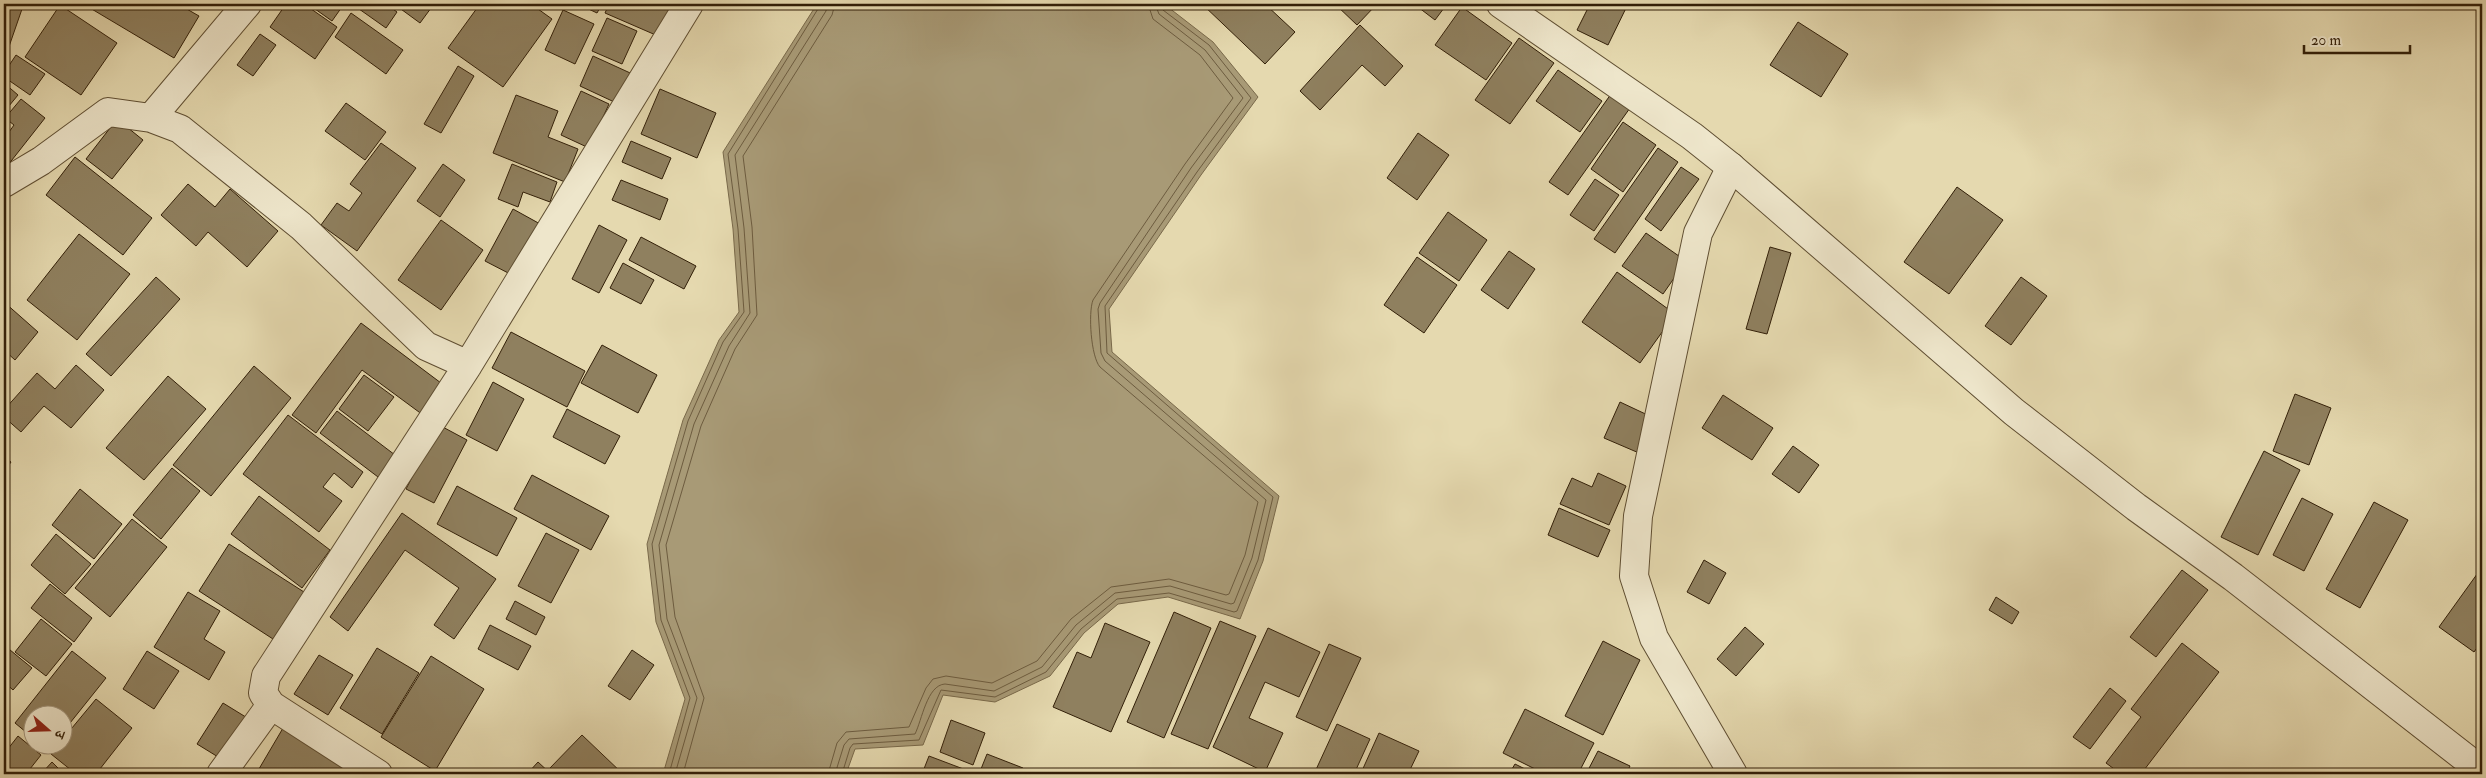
<svg xmlns="http://www.w3.org/2000/svg" width="2486" height="778" font-family="'IM FELL Double Pica','Noto Serif Devanagari',serif">
<style>
.water{fill:#a89a76;stroke:#79694a}
.lines{fill:none;stroke-linecap:round;stroke-linejoin:round}
.shore{stroke:#6d5c3f;stroke-width:1}
.building{fill:#8f805f;stroke:#321f08}
.minor-casing{stroke:#5f4e32;stroke-width:30}
.tertiary-casing{stroke:#5f4e32;stroke-width:30}
.minor{stroke:#eee6cb;stroke-width:28}
.tertiary{stroke:#eee6cb;stroke-width:28}
</style>
<rect width="100%" height="100%" fill="#e5d9af"/>
<filter id="stains"><feTurbulence type="fractalNoise" baseFrequency=".004" numOctaves="4"/><feColorMatrix values="0 0 0 0 .2 0 0 0 0 .09 0 0 0 0 .02 0 0 0 .5 -.17"/></filter>
<radialGradient id="worn" r=".72"><stop offset=".6" stop-color="#630" stop-opacity="0"/><stop offset="1" stop-color="#630" stop-opacity=".3"/></radialGradient>
<path class="water" d="M 817,4 L 1164,4 L 1213,42 L 1258,97 L 1201,175 L 1109,309 L 1112,352 L 1279,496 L 1263,561 L 1240,619 L 1168,597 L 1118,604 L 1084,633 L 1050,676 L 995,702 L 943,695 L 923,745 L 855,749 L 846,774 L 663,774 L 685,699 L 656,622 L 647,544 L 683,420 L 719,340 L 739,312 L 733,229 L 723,152 Z"/>
<g class="lines">
<path class="shore" d="M 669,774 L 690,698 L 661,620 L 652,544 L 688,421 L 723,342 L 744,312 L 738,229 L 728,154 L 821,4
M 675,774 L 697,698 L 667,619 L 659,545 L 694,424 L 729,346 L 750,313 L 744,228 L 735,155 L 826,11 L 827,4
M 683,774 L 704,698 L 675,617 L 666,545 L 701,426 L 735,349 L 757,315 L 752,227 L 743,156 L 832,15 L 835,4
M 828,774 L 837,743 L 846,732 L 909,727 L 926,688 L 933,679 L 946,676 L 992,683 L 1037,661 L 1071,619 L 1111,587 L 1169,579 L 1226,595 L 1229,594 L 1245,555 L 1258,502 L 1100,367 C 1091,357 1088,313 1093,300 L 1185,164 L 1233,98 L 1200,55 L 1153,19 L 1148,4
M 835,774 L 844,745 L 849,739 L 915,734 C 922,720 927,685 945,684 L 994,691 L 1042,667 L 1076,625 L 1115,593 L 1170,586 L 1231,604 L 1234,603 L 1252,558 L 1266,500 L 1105,361 L 1101,353 L 1098,309 L 1100,303 L 1191,168 L 1243,98 L 1205,50 L 1159,14 L 1155,4
M 842,774 L 850,748 L 853,744 L 919,740 L 941,690 L 995,697 L 1046,672 L 1081,629 L 1117,599 L 1169,593 L 1234,612 L 1237,611 L 1258,560 L 1273,497 L 1107,353 L 1105,306 L 1197,172 L 1251,98 L 1209,45 L 1163,10 L 1161,4"/>
</g>
<path class="building" d="M 4,4 L 22,9 L 4,61 Z
M 93,4 L 178,4 L 199,16 L 174,58 L 90,8 Z
M 286,4 L 304,4 L 337,27 L 315,59 L 270,27 Z
M 308,4 L 344,4 L 332,21 Z
M 352,4 L 386,4 L 397,12 L 386,28 Z
M 394,4 L 434,4 L 420,23 Z
M 480,4 L 531,4 L 552,19 L 503,87 L 448,48 Z
M 578,4 L 602,4 L 597,13 Z
M 609,4 L 672,4 L 658,36 L 605,13 Z
M 1202,4 L 1265,4 L 1295,32 L 1265,64 Z
M 1335,4 L 1374,4 L 1376,5 L 1357,25 Z
M 1414,4 L 1447,4 L 1435,20 Z
M 1590,4 L 1628,4 L 1608,45 L 1577,30 Z
M 60,5 L 117,43 L 81,95 L 25,57 Z
M 1462,7 L 1512,43 L 1486,80 L 1435,45 Z
M 563,10 L 594,24 L 575,64 L 545,50 Z
M 351,13 L 403,50 L 386,74 L 335,37 Z
M 607,18 L 637,31 L 622,64 L 592,51 Z
M 1798,22 L 1848,54 L 1821,97 L 1770,65 Z
M 1360,25 L 1403,66 L 1385,86 L 1362,65 L 1320,110 L 1300,91 Z
M 260,34 L 276,45 L 253,76 L 237,65 Z
M 1519,38 L 1554,63 L 1510,124 L 1475,100 Z
M 16,55 L 45,74 L 30,95 L 4,77 L 4,73 Z
M 593,56 L 639,77 L 625,107 L 580,86 Z
M 458,66 L 474,76 L 441,133 L 424,124 Z
M 1558,70 L 1602,101 L 1580,132 L 1536,101 Z
M 4,83 L 18,95 L 4,112 Z
M 660,89 L 716,113 L 697,158 L 641,134 Z
M 581,91 L 609,104 L 589,148 L 561,135 Z
M 1611,94 L 1630,108 L 1568,195 L 1549,182 Z
M 516,95 L 558,111 L 548,137 L 578,149 L 565,182 L 493,153 Z
M 21,99 L 45,118 L 8,165 L 4,162 L 4,139 L 14,125 L 5,118 Z
M 346,103 L 386,132 L 365,160 L 325,131 Z
M 117,119 L 143,140 L 112,179 L 86,159 Z
M 1623,122 L 1656,145 L 1623,192 L 1591,169 Z
M 1418,133 L 1449,155 L 1417,200 L 1387,178 Z
M 631,141 L 671,158 L 662,179 L 622,162 Z
M 381,143 L 416,168 L 357,251 L 321,225 L 337,203 L 349,211 L 362,193 L 350,184 Z
M 1658,148 L 1678,162 L 1615,253 L 1594,239 Z
M 75,157 L 152,218 L 123,255 L 46,195 Z
M 443,164 L 465,180 L 440,217 L 417,201 Z
M 512,164 L 557,182 L 550,202 L 523,192 L 518,207 L 498,199 Z
M 1681,167 L 1699,179 L 1661,231 L 1645,219 Z
M 1595,179 L 1619,195 L 1594,231 L 1570,215 Z
M 621,180 L 668,199 L 660,220 L 612,200 Z
M 188,184 L 215,207 L 230,189 L 278,231 L 247,267 L 208,232 L 196,246 L 161,215 Z
M 1957,187 L 2003,220 L 1949,294 L 1904,262 Z
M 513,209 L 542,225 L 514,276 L 485,261 Z
M 1448,212 L 1487,240 L 1459,281 L 1419,253 Z
M 441,220 L 483,250 L 441,310 L 398,280 Z
M 599,225 L 627,240 L 599,293 L 572,279 Z
M 1646,233 L 1686,261 L 1663,294 L 1622,266 Z
M 79,234 L 130,274 L 77,340 L 27,300 Z
M 641,237 L 696,266 L 684,289 L 629,260 Z
M 1770,247 L 1791,253 L 1767,334 L 1746,329 Z
M 1509,251 L 1535,269 L 1508,309 L 1481,290 Z
M 1417,257 L 1457,285 L 1424,333 L 1384,305 Z
M 623,263 L 654,280 L 641,304 L 610,288 Z
M 1617,272 L 1675,314 L 1640,363 L 1582,322 Z
M 156,277 L 180,299 L 111,376 L 86,354 Z
M 2021,277 L 2047,296 L 2011,345 L 1985,326 Z
M 4,302 L 38,332 L 15,360 L 4,350 Z
M 361,323 L 445,386 L 423,415 L 362,370 L 316,433 L 292,415 Z
M 511,332 L 585,371 L 567,407 L 492,368 Z
M 602,345 L 657,375 L 638,413 L 581,383 Z
M 76,365 L 104,390 L 71,428 L 44,406 L 21,432 L 4,417 L 4,410 L 37,373 L 55,389 Z
M 254,366 L 291,398 L 211,496 L 173,465 Z
M 364,375 L 394,397 L 368,431 L 339,409 Z
M 168,376 L 206,409 L 144,480 L 106,448 Z
M 493,382 L 524,399 L 497,451 L 466,435 Z
M 2295,394 L 2331,408 L 2309,465 L 2273,451 Z
M 1723,395 L 1773,428 L 1752,460 L 1702,428 Z
M 1620,402 L 1654,418 L 1639,453 L 1604,438 Z
M 567,409 L 620,436 L 605,464 L 553,437 Z
M 337,411 L 399,458 L 382,480 L 320,433 Z
M 288,415 L 363,472 L 352,488 L 334,473 L 323,487 L 342,501 L 319,532 L 243,474 Z
M 439,425 L 467,440 L 434,503 L 406,489 Z
M 1793,446 L 1819,465 L 1799,493 L 1772,474 Z
M 2264,451 L 2300,470 L 2258,555 L 2221,537 Z
M 4,457 L 11,462 L 4,472 Z
M 172,468 L 200,491 L 161,539 L 133,515 Z
M 1598,473 L 1626,486 L 1609,525 L 1560,504 L 1572,478 L 1592,487 Z
M 532,475 L 609,516 L 591,550 L 514,509 Z
M 457,486 L 517,518 L 497,556 L 437,524 Z
M 80,489 L 122,524 L 94,559 L 52,525 Z
M 259,496 L 330,550 L 302,588 L 231,534 Z
M 2302,498 L 2333,514 L 2304,571 L 2273,555 Z
M 2374,502 L 2408,520 L 2360,608 L 2326,589 Z
M 1559,508 L 1610,530 L 1598,557 L 1548,535 Z
M 402,513 L 496,579 L 454,639 L 434,625 L 459,588 L 405,550 L 348,631 L 330,617 Z
M 132,519 L 167,547 L 110,617 L 75,588 Z
M 546,533 L 579,550 L 551,603 L 518,586 Z
M 56,534 L 91,564 L 65,594 L 31,565 Z
M 229,544 L 304,592 L 273,639 L 199,591 Z
M 1704,560 L 1726,573 L 1709,604 L 1687,592 Z
M 2182,570 L 2208,590 L 2156,657 L 2130,637 Z
M 2480,570 L 2482,571 L 2482,641 L 2474,652 L 2439,627 Z
M 50,584 L 92,618 L 74,642 L 31,608 Z
M 188,592 L 220,611 L 204,639 L 225,652 L 209,680 L 154,647 Z
M 1996,597 L 2019,612 L 2012,624 L 1989,610 Z
M 515,601 L 545,617 L 536,635 L 506,619 Z
M 1174,612 L 1211,628 L 1164,738 L 1127,722 Z
M 41,619 L 72,644 L 46,676 L 15,652 Z
M 1220,621 L 1256,636 L 1208,749 L 1171,734 Z
M 1105,623 L 1150,642 L 1111,732 L 1053,707 L 1077,652 L 1091,658 Z
M 490,625 L 531,646 L 518,670 L 478,649 Z
M 1745,627 L 1764,644 L 1736,676 L 1717,659 Z
M 1268,628 L 1320,652 L 1299,697 L 1265,682 L 1249,718 L 1283,733 L 1265,772 L 1213,747 Z
M 1603,641 L 1640,660 L 1603,735 L 1565,716 Z
M 2182,643 L 2219,672 L 2141,774 L 2121,774 L 2106,763 L 2141,717 L 2131,709 Z
M 1329,644 L 1361,658 L 1327,731 L 1296,717 Z
M 4,645 L 32,668 L 13,690 L 4,682 Z
M 377,648 L 419,673 L 382,734 L 340,708 Z
M 632,650 L 654,665 L 630,700 L 608,686 Z
M 72,651 L 106,678 L 62,733 L 62,716 L 32,716 L 32,737 L 15,723 Z
M 147,651 L 179,671 L 154,709 L 123,689 Z
M 319,655 L 353,675 L 328,715 L 294,694 Z
M 431,656 L 484,689 L 435,771 L 381,737 Z
M 2110,688 L 2126,701 L 2090,749 L 2073,737 Z
M 96,699 L 132,728 L 96,774 L 76,774 L 51,754 L 59,746 L 62,746 L 62,740 Z
M 223,703 L 249,719 L 223,760 L 197,744 Z
M 1525,709 L 1594,743 L 1578,774 L 1545,774 L 1503,753 Z
M 951,720 L 985,733 L 973,765 L 940,752 Z
M 286,723 L 371,774 L 256,774 Z
M 1337,724 L 1370,739 L 1354,774 L 1314,774 Z
M 1379,733 L 1419,751 L 1408,774 L 1361,773 Z
M 582,735 L 623,774 L 557,774 L 550,768 Z
M 18,736 L 41,755 L 26,774 L 4,774 L 4,754 Z
M 42,746 L 52,746 L 48,750 Z
M 1598,751 L 1630,766 L 1626,774 L 1586,774 Z
M 987,754 L 1023,768 L 1021,774 L 979,774 Z
M 929,756 L 974,773 L 974,774 L 922,774 Z
M 52,762 L 64,774 L 41,774 Z
M 538,762 L 551,774 L 527,774 Z
M 1515,764 L 1535,774 L 1509,774 Z"/>
<g class="lines">
<g class="minor-casing">
<path id="minor" d="M 151,118 L 247,4
M 1731,167 L 1698,233 L 1638,516 L 1634,576 L 1654,638 L 1733,774
M 4,183 L 41,161 L 108,112 L 151,118 L 180,129 L 301,226 L 426,346 L 468,365
M 221,774 L 271,705
M 378,774 L 271,705 L 263,693 L 266,676 L 468,365 L 689,4"/>
</g>
<g class="tertiary-casing">
<path id="tertiary" d="M 1501,4 L 1692,136 L 1731,167 L 2014,412 L 2136,507 L 2233,577 L 2482,771"/>
</g>
<use href="#minor" class="minor"/>
<use href="#tertiary" class="tertiary"/>
</g>
<rect width="2486" height="778" fill="none" stroke="#e5d9af" stroke-width="20"/>
<rect x="5" y="5" width="2476" height="768" fill="none" stroke="#321f08" stroke-width="2.5"/>
<rect x="10" y="10" width="2466" height="758" fill="none" stroke="#321f08"/>
<g transform="translate(48 730) rotate(110)"><circle r="24" fill="#eee6cb" stroke="#a3967d"/>
<path d="M0-4L9 19L0 12L-9 19Z" fill="#8f2418"/>
<text y="-8" font-size="14" font-weight="bold" text-anchor="middle" fill="#321f08">उ</text>
</g>
<path d="M2304 45v8h106v-8" fill="none" stroke="#321f08" stroke-width="2.5"/>
<text x="2311" y="45" font-size="15" fill="#321f08" stroke="#eee6cb" stroke-width="4" paint-order="stroke">20 m</text>
<rect width="100%" height="100%" filter="url(#stains)"/>
<rect width="100%" height="100%" fill="url(#worn)"/>
</svg>
